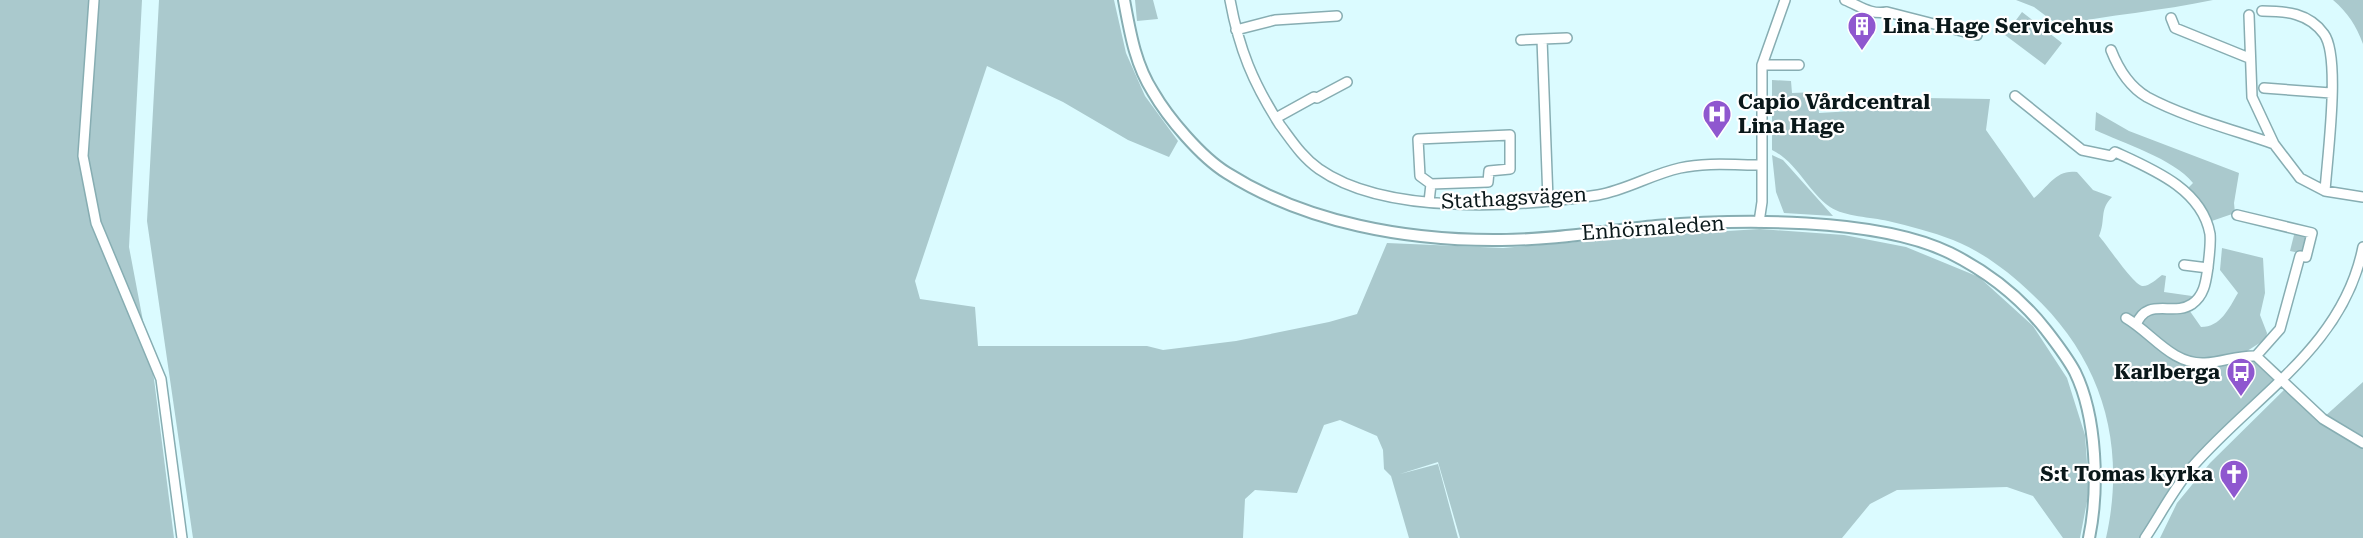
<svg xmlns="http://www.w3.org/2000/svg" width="2363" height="538" font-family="'Roboto Serif',serif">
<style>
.green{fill:#aac9cd}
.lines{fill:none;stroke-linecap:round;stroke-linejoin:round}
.minor-casing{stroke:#87adb2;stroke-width:12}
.tertiary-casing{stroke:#87adb2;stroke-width:14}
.minor{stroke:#fff;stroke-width:9}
.tertiary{stroke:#fff;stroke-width:10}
.labels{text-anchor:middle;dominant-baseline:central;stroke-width:4.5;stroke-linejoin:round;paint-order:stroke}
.poi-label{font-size:21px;font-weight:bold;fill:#0a181a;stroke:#fff;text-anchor:start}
.street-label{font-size:21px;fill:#0a181a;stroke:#fff}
</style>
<rect width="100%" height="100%" fill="#dbfbff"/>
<path class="green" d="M 0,0 L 142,0 L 129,247 L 154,379 L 174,538 L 0,538 Z
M 159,0 L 1114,0 L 1126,53 L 1145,96 L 1178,141 L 1169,157 L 1128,140 L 1063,102 L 987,66 L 915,281 L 920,299 L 975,307 L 978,346 L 1147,346 L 1163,350 L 1236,341 L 1329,322 L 1357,314 L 1387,243 L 1503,248 L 1662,235 L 1760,229 L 1844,235 L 1906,247 L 1979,277 L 2033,326 L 2067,378 L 2085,435 L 2089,491 L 2080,538 L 2063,538 L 2033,496 L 2007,487 L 1897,490 L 1870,504 L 1842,538 L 1460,538 L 1438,462 L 1400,474 L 1438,464 L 1458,538 L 1409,538 L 1391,476 L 1384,469 L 1383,450 L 1377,436 L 1340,420 L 1324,425 L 1297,493 L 1255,490 L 1245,499 L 1243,538 L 193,538 L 147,221 Z
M 1135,0 L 1153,0 L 1158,19 L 1137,21 Z
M 2016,0 L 2213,0 C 2161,11 2109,15 2058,25 L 2034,7 Z
M 2333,0 L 2363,0 L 2363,44 C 2356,25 2348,13 2333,0 Z
M 2022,12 L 2062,43 L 2045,65 L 2005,35 Z
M 1772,80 L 1791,81 L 1792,93 L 1817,92 L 1819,113 L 1852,111 L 1860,97 L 1990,99 L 1986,130 L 2034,198 C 2049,186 2056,169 2077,172 L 2093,190 L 2112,197 C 2099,210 2106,220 2099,236 C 2107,245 2133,284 2142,286 C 2148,287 2157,279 2162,275 L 2166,276 L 2164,292 L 2199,297 L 2187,307 L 2201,327 C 2221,327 2229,308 2238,293 L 2220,270 L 2222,248 L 2263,258 L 2265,293 L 2260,315 L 2267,333 L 2266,339 L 2247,351 L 2246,355 L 2283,379 L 2194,465 L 2145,538 L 2106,538 C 2127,444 2102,359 2032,294 C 2009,272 1983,252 1953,240 C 1932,232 1910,226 1888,221 C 1871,217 1845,217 1830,207 C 1808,192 1797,162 1772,150 Z
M 2096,112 L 2129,131 L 2239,173 L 2234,203 L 2235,213 L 2206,223 L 2184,192 L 2193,183 C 2174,159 2123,143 2095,130 Z
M 1772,155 L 1783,160 L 1833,216 L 1784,213 L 1776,192 Z
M 2295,231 L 2309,234 L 2304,254 L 2290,251 Z
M 2363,382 L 2363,538 L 2160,538 L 2177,503 L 2210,463 L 2289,385 L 2323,418 Z"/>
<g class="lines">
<g class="minor-casing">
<path id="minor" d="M 94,0 L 83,156 L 96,223 L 161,379 L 182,538
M 1230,0 C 1239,49 1253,83 1280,125 C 1292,141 1302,157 1319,169 C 1386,216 1520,207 1598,195 C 1627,190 1652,174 1680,168 C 1706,162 1735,165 1761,165
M 1845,0 C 1860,6 1870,15 1887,12 L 1977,35
M 2262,11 C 2286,11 2309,13 2324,34 C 2341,57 2327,159 2325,191
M 2249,15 L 2252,97 L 2274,144 L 2300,178 L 2325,191 L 2363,197
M 2171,18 L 2175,28 L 2249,58
M 1236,30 L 1275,20 L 1337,16
M 1521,40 L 1542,39
M 2111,50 C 2118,68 2130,87 2147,97 C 2184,117 2234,130 2274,144
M 1762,65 L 1799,65
M 2264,88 L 2331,93
M 2015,96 L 2082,150 L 2111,156 L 2115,152 C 2152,169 2202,189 2210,234 C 2211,245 2209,256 2208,267 C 2206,280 2205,295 2192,304 C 2173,317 2147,296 2136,325
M 1276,118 L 1314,97 L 1317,98 L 1347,82
M 1548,200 L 1542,39 L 1567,38
M 1429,202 L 1431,184 L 1488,182 L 1489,171 L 1510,169 L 1510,135 L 1418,139 L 1420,176 L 1431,184
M 2237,215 L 2312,233 L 2306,257 L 2300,256 L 2280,329 L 2256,356
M 1759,222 L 1762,202 L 1762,65 L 1785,0
M 2184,265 L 2208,268
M 2126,318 C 2152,333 2172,365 2205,363 C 2223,362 2239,355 2256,356 L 2323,419 L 2363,443
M 2145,538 C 2161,514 2174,488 2193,466 C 2255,395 2343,347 2363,247"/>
</g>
<g class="tertiary-casing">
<path id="tertiary" d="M 1124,0 C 1130,32 1135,64 1153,92 C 1168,118 1201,157 1227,173 C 1306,223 1408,241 1501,240 C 1551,240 1606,231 1656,226 C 1738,219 1876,217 1950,253 C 1988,272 2020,297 2046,330 C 2056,343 2067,357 2075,372 C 2097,417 2099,490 2089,538"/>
</g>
<use href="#minor" class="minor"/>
<use href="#tertiary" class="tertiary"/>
</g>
<defs>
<g id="building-pin" transform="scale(1.5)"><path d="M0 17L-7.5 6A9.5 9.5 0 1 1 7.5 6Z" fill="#8f57cf" stroke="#fff"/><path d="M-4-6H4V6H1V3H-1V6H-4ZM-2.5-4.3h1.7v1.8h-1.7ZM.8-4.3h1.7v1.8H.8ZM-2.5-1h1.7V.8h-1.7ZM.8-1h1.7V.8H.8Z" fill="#fff"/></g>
<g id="hospital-pin" transform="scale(1.5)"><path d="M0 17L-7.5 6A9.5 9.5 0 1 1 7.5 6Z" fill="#8f57cf" stroke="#fff"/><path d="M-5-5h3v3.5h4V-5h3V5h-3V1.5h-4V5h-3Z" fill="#fff"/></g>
<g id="bus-pin" transform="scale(1.5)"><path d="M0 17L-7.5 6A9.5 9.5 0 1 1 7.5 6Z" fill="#8f57cf" stroke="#fff"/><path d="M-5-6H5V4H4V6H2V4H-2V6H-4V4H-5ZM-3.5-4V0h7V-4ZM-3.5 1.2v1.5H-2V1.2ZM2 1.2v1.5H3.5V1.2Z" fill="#fff"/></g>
<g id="church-pin" transform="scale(1.5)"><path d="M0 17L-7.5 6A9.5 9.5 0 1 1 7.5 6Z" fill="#8f57cf" stroke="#fff"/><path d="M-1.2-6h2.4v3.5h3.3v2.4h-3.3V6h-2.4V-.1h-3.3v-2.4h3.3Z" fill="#fff"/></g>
</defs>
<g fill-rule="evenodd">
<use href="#building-pin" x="1862" y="26"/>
<use href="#hospital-pin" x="1717" y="114"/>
<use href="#bus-pin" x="2241" y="372"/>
<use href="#church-pin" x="2234" y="474"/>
</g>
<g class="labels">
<g class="poi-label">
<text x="1883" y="26">Lina Hage Servicehus</text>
<text x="1738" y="102">Capio Vårdcentral<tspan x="1738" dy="24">Lina Hage</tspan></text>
<text x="2220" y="372" text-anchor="end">Karlberga</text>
<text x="2213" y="474" text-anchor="end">S:t Tomas kyrka</text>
</g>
<g class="street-label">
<text transform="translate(1514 198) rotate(-3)">Stathagsvägen</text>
<text transform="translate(1653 228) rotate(-4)">Enhörnaleden</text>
</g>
</g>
</svg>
